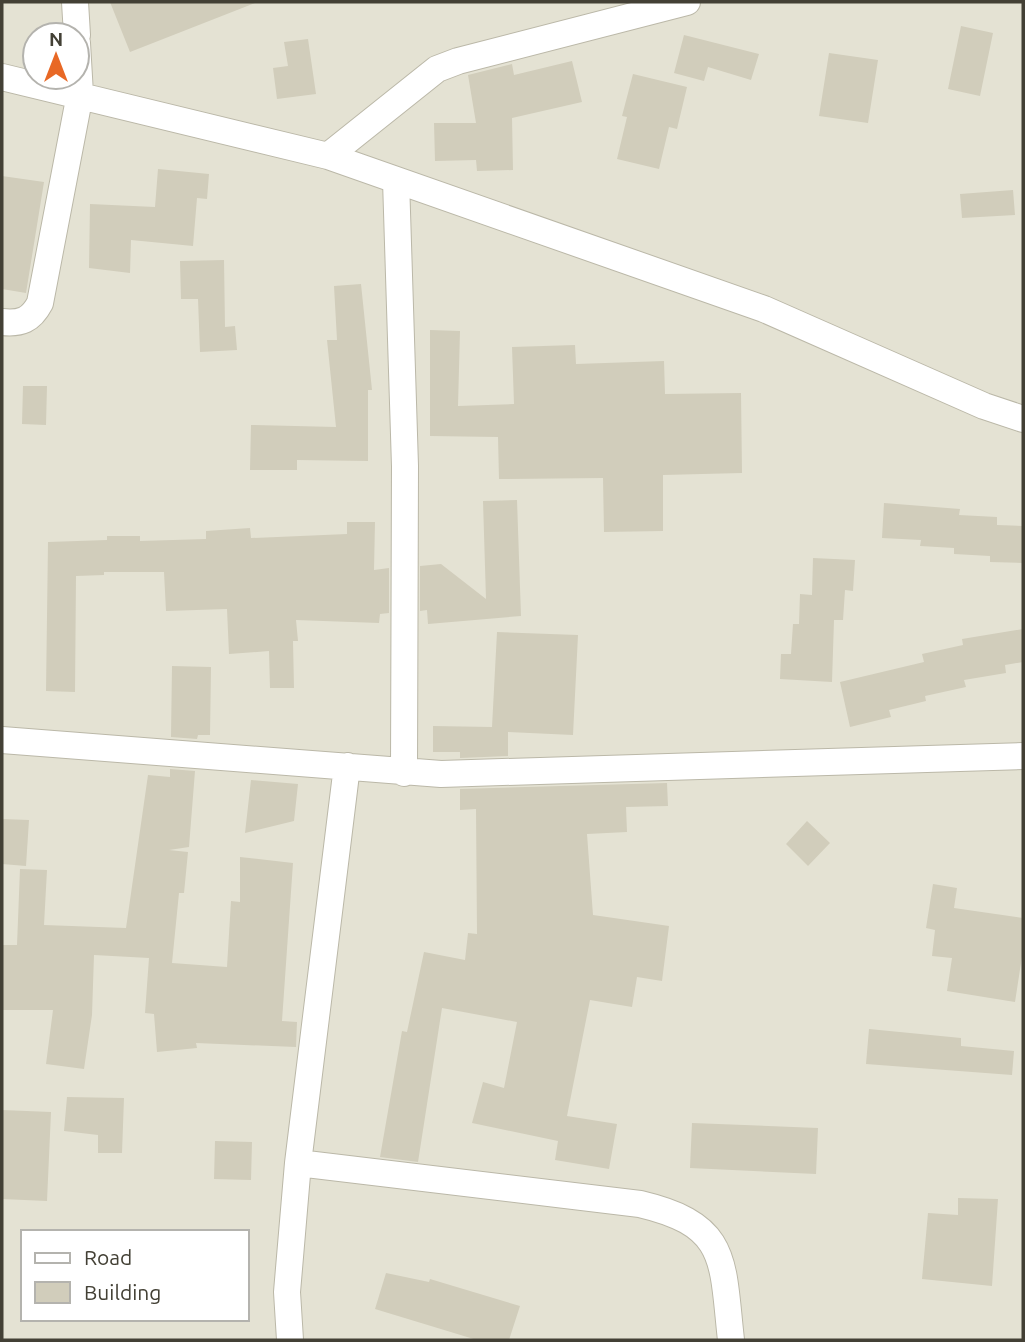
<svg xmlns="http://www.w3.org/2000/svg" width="1025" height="1342" font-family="Ubuntu,sans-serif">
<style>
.residential{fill:#e4e2d3;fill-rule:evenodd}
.building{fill:#d1cdbb}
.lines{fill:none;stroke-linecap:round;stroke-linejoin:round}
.minor-casing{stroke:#bbb8a8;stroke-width:28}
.minor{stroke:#fff;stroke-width:26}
</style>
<rect width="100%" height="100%" fill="#f1efe5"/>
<path class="residential" d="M 2,2 L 1023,2 L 1023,1340 L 2,1340 ZM 35,35 L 77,35 L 77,77 L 35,77 ZM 23,1232 L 247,1232 L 247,1319 L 23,1319 Z"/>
<path class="building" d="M 110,2 L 254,2 L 255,3 L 130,52 Z
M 961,26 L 993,33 L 980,96 L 948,89 Z
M 684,35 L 759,54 L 751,80 L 708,67 L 704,81 L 674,73 Z
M 308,39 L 316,94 L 277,99 L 273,68 L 288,66 L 284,42 Z
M 829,53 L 878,60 L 868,123 L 819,116 Z
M 572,61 L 582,102 L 512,118 L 513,170 L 477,171 L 476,160 L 435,161 L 434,123 L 476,123 L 468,75 L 512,64 L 514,75 Z
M 633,74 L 687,87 L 677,129 L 669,127 L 659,169 L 617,159 L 627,117 L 622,116 Z
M 158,169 L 209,174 L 207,199 L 197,198 L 193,246 L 131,240 L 130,273 L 89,268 L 90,204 L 155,207 Z
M 2,176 L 44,182 L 26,293 L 2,289 Z
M 1013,190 L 1015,215 L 962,218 L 960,194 Z
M 224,260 L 225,327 L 235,326 L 237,350 L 200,352 L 198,299 L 181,299 L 180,261 Z
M 361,284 L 372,390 L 368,390 L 368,461 L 297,460 L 297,470 L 250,470 L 251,425 L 336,427 L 327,340 L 337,340 L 334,286 Z
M 430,330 L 460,331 L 458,406 L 514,404 L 512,347 L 575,345 L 576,364 L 664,361 L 665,394 L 741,393 L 742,473 L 663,475 L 663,531 L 604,532 L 603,478 L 499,479 L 498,437 L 430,436 Z
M 23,386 L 47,386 L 46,425 L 22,424 Z
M 517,500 L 521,616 L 428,624 L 427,610 L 420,611 L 420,566 L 441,564 L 486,599 L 483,501 Z
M 884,503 L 960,509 L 959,515 L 997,517 L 997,525 L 1023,526 L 1023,563 L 990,562 L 990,556 L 954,554 L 954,548 L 920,546 L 921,540 L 882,538 Z
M 347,522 L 375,522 L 374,570 L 389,568 L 389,613 L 380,614 L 379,623 L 296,620 L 298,641 L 293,641 L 294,688 L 270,688 L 269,651 L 229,654 L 227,609 L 166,611 L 164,572 L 104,572 L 104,575 L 76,576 L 75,692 L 46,691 L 48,542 L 107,540 L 107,536 L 140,536 L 140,541 L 206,539 L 206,531 L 250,528 L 251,538 L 347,534 Z
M 813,558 L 855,560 L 853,591 L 845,590 L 843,620 L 834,620 L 832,682 L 780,679 L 781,654 L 791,654 L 793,624 L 799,624 L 800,594 L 812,595 Z
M 1023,629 L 1023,662 L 1005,665 L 1006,673 L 964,680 L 966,687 L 925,696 L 926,701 L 889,710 L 891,717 L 850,727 L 840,682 L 924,662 L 922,654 L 963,645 L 962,639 Z
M 497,632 L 578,635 L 573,735 L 508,732 L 508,756 L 460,758 L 460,752 L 433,752 L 433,726 L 492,727 Z
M 172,666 L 211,667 L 210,735 L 198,735 L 197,739 L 171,737 Z
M 170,769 L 195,771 L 189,847 L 169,850 L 188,852 L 184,893 L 179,893 L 172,963 L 227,967 L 231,901 L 240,902 L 240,857 L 293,863 L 282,1021 L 297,1022 L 296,1047 L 196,1043 L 197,1048 L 157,1052 L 154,1014 L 145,1013 L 149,958 L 94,955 L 92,1015 L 84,1069 L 46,1064 L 53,1010 L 2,1010 L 2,945 L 17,945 L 20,869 L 47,870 L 44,925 L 126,928 L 148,775 L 170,777 Z
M 251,780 L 298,784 L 294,821 L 245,833 Z
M 667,783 L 668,806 L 626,807 L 627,832 L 587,834 L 593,915 L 669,926 L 662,981 L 637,977 L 632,1007 L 590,1000 L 567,1116 L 617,1124 L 609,1169 L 555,1160 L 558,1141 L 472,1123 L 483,1082 L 504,1088 L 517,1022 L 442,1008 L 418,1162 L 380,1157 L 402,1031 L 407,1032 L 424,952 L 465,960 L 468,933 L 477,934 L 476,809 L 460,810 L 460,789 Z
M 2,819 L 29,820 L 26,866 L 2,864 Z
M 807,821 L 830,843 L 808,866 L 786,844 Z
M 933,884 L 957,888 L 954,908 L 1023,918 L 1023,950 L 1015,1002 L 947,991 L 952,958 L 932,956 L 935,930 L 926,928 Z
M 869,1029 L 961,1038 L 961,1046 L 1014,1051 L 1012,1075 L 866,1064 Z
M 67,1097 L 124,1098 L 122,1153 L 98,1153 L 98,1135 L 64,1131 Z
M 2,1110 L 51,1112 L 47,1201 L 2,1199 Z
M 692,1123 L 818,1128 L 816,1174 L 690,1168 Z
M 215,1141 L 252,1142 L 251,1180 L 214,1179 Z
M 958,1198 L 998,1199 L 992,1286 L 922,1279 L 928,1213 L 958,1215 Z
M 386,1273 L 429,1282 L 430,1279 L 520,1306 L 509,1340 L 477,1340 L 375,1309 Z"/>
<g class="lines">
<g class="minor-casing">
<path id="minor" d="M 75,2 L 77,35
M 2,77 L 328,156 L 764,309 L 984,406 L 1023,419
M 328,156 L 437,69 L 458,61 L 687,2
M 396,180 L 405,466 L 404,773
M 2,322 C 21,324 31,320 40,303 L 80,94 L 77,43
M 2,740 L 441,774 L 1023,756
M 298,1163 L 640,1204 C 729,1225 722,1260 731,1340
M 290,1340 L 287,1292 L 298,1163 L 347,766"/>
</g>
<use href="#minor" class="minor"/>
</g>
<rect width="1025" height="1342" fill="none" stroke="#434035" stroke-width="7"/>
<rect x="21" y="1230" width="228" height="91" fill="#ffffff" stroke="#b4b3ae" stroke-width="2"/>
<rect x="35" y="1253" width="35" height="10" fill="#ffffff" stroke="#b4b3ae" stroke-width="2"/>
<text x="84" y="1265" font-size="21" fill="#434035">Road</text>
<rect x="35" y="1282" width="35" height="21" fill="#d1cdbb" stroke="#b4b3ae" stroke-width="2"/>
<text x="84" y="1300" font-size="21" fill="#434035">Building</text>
<g transform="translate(56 56)"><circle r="33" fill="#ffffff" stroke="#b4b3ae" stroke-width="2"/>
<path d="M0-5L12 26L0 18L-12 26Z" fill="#e86825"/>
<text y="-10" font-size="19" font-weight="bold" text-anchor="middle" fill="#434035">N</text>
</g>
</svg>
